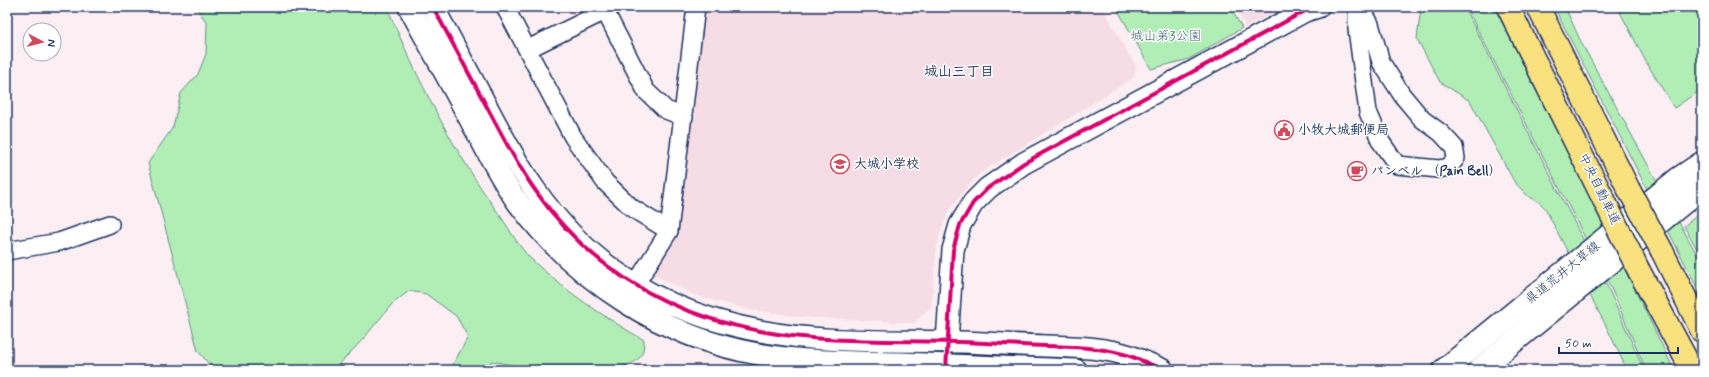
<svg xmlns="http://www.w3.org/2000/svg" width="1709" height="377" font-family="Mynerve,'Klee One',sans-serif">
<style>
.built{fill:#f6dce5}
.green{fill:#b1eeb5;stroke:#668e8a}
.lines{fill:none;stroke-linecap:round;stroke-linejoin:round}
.minor-casing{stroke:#1b2f5e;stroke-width:20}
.tertiary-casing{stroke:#1b2f5e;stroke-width:24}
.secondary-casing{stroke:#1b2f5e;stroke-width:25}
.motorway-casing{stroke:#1b2f5e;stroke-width:25}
.minor{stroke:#fff;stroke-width:17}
.tertiary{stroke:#fff;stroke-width:21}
.secondary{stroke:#fff;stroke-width:22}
.motorway{stroke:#fae180;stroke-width:22}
.motorway-bridge-casing{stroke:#1b2f5e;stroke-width:25;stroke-linecap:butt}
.motorway-bridge{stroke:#fae180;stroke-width:22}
.cycleway-casing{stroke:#fff;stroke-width:6}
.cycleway{stroke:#d6006c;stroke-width:4}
.labels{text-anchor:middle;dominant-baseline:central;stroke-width:3;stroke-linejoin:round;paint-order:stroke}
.park-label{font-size:13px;fill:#405f74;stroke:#fff}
.poi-label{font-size:13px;font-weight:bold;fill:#1b2f5e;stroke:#fff;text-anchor:start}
.street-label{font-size:13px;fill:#1b2f5e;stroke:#fff}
.neighbourhood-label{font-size:14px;font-weight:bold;fill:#1b2f5e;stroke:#fff}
</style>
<rect width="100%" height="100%" fill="#fbeff3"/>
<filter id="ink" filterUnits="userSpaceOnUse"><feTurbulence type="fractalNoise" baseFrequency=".025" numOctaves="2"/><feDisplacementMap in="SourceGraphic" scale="8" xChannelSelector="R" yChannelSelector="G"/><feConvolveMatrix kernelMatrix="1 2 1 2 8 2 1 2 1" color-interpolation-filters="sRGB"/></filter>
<g filter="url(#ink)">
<path class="built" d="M 703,7 L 1102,7 L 1136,67 L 1133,78 L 980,173 L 966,188 L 949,210 L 942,227 L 937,246 L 931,307 L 914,323 L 802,317 L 751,310 L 694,295 L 653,274 L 676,234 Z
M 1235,7 L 1282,7 L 1246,27 Z"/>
<path class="green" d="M 196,7 L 387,7 C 418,81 454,152 501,217 C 510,230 519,247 531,259 C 565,291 604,317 644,340 C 644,348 643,356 636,361 C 617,375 548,370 523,370 L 513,365 L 491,361 L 490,370 L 450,370 L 468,337 L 456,316 L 426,294 L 409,291 L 392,304 L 364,338 L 334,370 L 214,370 L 198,351 L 148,163 L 173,127 L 181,93 L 198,74 L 206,54 L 207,23 Z
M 1116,7 L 1230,7 L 1242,28 L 1189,59 L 1151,69 Z
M 1421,7 L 1464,7 L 1609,290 L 1644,370 L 1627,370 L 1607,328 L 1545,208 L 1539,202 L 1528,196 L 1515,183 L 1470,101 L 1440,82 L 1417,39 Z
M 1466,7 L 1494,7 L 1575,166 L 1674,370 L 1646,370 L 1611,288 Z
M 1554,7 L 1565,7 L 1581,42 L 1702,264 L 1702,297 Z
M 1620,7 L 1702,7 L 1702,89 L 1674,108 L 1645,60 L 1620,12 Z
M 1702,211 L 1702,258 L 1684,226 Z"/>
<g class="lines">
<g class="minor-casing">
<path id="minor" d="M 505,7 L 573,137 L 605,182 L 632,208 L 669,231
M 603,7 L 646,91 L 666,110 L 684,117
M 1357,7 L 1357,29 L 1368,112 L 1381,142 L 1397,165 L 1439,169 L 1449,167 L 1456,158 L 1454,147 L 1441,133 L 1422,119 L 1402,95 L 1381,62 L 1370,24 L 1361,7
M 528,49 L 605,11 L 609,7
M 7,251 L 59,242 L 110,224
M 635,285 L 669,231 L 696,7"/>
</g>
<g class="tertiary-casing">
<path id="tertiary" d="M 409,7 C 430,46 452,85 473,125 C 488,152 501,180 519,204 C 577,281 662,337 758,354 C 805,362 853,362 900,363 C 959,365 1017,368 1076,370
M 433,7 C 451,41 470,75 488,109 C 503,137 517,165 535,190 C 590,269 668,314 760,331 C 827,344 894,340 961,342 C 989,343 1018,345 1046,346 C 1074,347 1103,347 1130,356 C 1141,360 1152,365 1163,370
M 947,342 L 953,250 L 960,225 L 973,203 L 988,188 L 1024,163 L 1305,11 L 1318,7"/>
</g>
<g class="secondary-casing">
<path id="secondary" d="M 1444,370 L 1678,179 L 1702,163
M 1479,370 L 1688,199 L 1702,189"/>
</g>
<g class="motorway-casing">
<path id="motorway" d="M 1508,7 L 1604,200
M 1538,7 L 1628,188
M 1662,251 L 1702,331
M 1639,271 L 1692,370"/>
</g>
<use href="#minor" class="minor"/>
<use href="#tertiary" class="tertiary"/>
<use href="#secondary" class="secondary"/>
<use href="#motorway" class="motorway"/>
<g class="motorway-bridge-casing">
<path id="motorway-bridge" d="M 1628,188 L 1662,251
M 1604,200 L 1639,271"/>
</g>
<use href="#motorway-bridge" class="motorway-bridge"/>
<g class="cycleway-casing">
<path id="cycleway" d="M 433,7 C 451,41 470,75 488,109 C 503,137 517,165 535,190 C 590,269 668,314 760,331 C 827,344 894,340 961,342 C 989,343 1018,345 1046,346 C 1074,347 1103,347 1130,356 C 1141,360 1152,365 1163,370
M 946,370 L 953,250 L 960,225 L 973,203 L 988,188 L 1024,163 L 1305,11 L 1318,7"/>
</g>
<use href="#cycleway" class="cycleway"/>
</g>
</g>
<defs>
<g id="civic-ring" transform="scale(1)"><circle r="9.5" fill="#fff" stroke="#d1495b" stroke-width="1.5"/><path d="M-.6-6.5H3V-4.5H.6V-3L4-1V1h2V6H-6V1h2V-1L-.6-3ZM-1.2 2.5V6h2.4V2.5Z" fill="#d1495b"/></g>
<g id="school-ring" transform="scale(1)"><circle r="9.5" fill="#fff" stroke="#d1495b" stroke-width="1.5"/><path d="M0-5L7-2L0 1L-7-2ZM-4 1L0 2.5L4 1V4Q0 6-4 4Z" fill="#d1495b"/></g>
<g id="cafe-ring" transform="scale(1)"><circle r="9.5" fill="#fff" stroke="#d1495b" stroke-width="1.5"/><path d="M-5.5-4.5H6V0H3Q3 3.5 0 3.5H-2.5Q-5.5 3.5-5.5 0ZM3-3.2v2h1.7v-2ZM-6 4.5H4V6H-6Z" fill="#d1495b"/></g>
</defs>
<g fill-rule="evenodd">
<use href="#civic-ring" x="1284" y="130"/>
<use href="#school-ring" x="840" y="164"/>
<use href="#cafe-ring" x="1357" y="171"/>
</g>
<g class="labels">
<g class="park-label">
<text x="1166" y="36">城山第3公園</text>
</g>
<g class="poi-label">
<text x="1298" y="130">小牧大城郵便局</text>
<text x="854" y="164">大城小学校</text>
<text x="1371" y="171">パンベル （Pain Bell）</text>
</g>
<g class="street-label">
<text transform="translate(1599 189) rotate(64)">中央自動車道</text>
<text transform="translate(1563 273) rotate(-39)">県道荒井大草線</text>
</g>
<g class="neighbourhood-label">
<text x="959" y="72">城山三丁目</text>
</g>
</g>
<rect width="1709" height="377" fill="none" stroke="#fff" stroke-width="24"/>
<rect x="12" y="12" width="1685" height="353" fill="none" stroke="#1b2f5e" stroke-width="1.5" filter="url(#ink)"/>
<g transform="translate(42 42) rotate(97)"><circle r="19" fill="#ffffff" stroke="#a4acbf"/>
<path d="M0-3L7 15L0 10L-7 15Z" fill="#d1495b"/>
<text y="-6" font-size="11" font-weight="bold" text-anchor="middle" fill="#1b2f5e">N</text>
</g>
<path d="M1559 347v6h119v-6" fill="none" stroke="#1b2f5e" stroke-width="2"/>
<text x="1565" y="347" font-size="12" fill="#1b2f5e" stroke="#ffffff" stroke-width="3" paint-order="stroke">50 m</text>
</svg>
